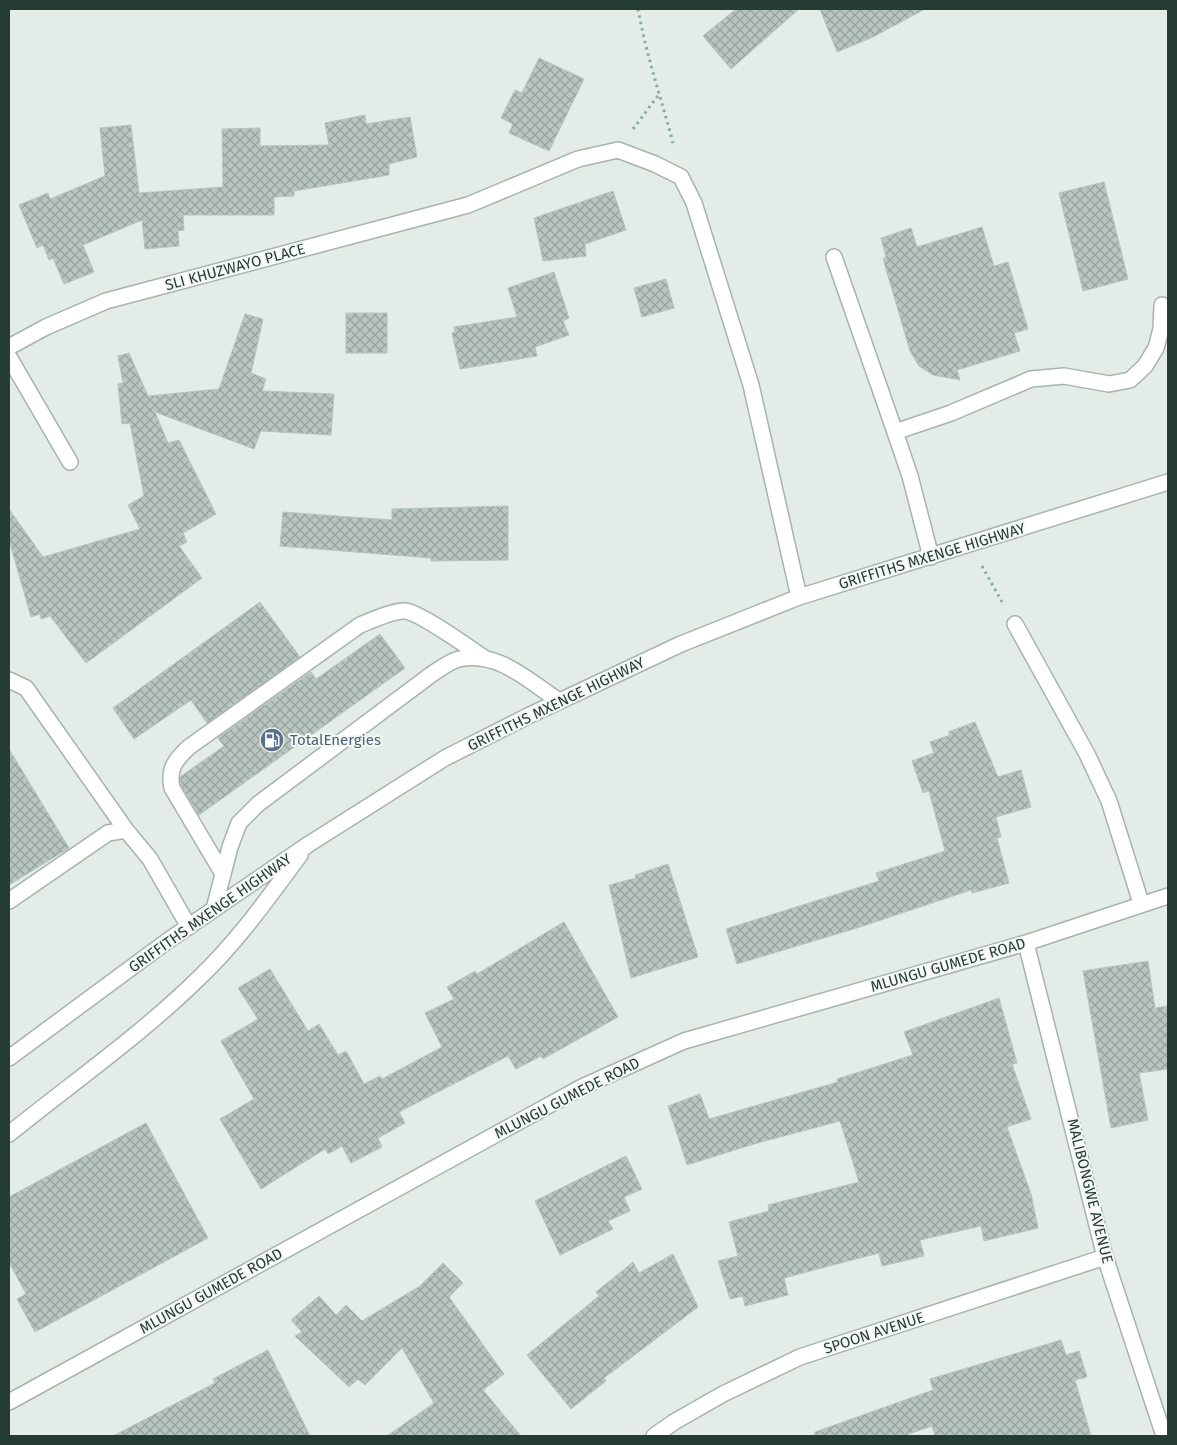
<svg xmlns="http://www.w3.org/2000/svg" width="1177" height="1445" font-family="'Fira Sans',sans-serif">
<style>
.building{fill:url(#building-cross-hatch);stroke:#b6c5bd}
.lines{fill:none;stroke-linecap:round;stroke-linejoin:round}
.minor-casing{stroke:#a6b4ad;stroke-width:18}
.path{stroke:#86ad9d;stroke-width:3;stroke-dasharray:2.5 4;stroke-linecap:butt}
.minor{stroke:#fff;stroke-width:15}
.labels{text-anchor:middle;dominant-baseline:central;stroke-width:4;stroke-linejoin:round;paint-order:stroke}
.street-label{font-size:15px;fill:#243c33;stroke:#f3f8f5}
.service-label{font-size:15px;fill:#4e5e75;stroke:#f3f8f5;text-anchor:start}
</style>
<defs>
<pattern id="building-cross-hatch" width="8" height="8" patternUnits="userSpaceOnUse" patternTransform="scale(1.25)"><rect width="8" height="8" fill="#b9c6c0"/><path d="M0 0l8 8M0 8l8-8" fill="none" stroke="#96a29d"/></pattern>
</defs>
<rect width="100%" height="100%" fill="#e3ece7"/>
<path class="building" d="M 736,9 L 799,9 L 731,69 L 703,36 Z
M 820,9 L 925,9 L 873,37 L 837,52 Z
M 539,58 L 584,79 L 549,151 L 509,133 L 513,124 L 501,118 L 515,90 L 522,93 Z
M 365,115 L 366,124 L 410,117 L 417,157 L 389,164 L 389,175 L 294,191 L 294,196 L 274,197 L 274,215 L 183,215 L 184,230 L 178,231 L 179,246 L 145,249 L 142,220 L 83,245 L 94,272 L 64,284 L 53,258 L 49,260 L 43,245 L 37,248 L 19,205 L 48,193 L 50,199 L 105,176 L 100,128 L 131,125 L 139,193 L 223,187 L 222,129 L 260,128 L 260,146 L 329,145 L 325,123 Z
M 1104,182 L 1128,279 L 1083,291 L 1059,193 Z
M 613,191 L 626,230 L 585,244 L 586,256 L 543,261 L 534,218 Z
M 982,227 L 994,266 L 1008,262 L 1028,329 L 1014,333 L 1020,351 L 957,370 L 960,380 L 933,375 L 919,366 L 910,351 L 883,259 L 886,257 L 881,238 L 911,228 L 917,247 Z
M 554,272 L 569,318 L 563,321 L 569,335 L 535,347 L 537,356 L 460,369 L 452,333 L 455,332 L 454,327 L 517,317 L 508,288 Z
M 666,279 L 674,308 L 642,317 L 634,288 Z
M 346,313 L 387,313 L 387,353 L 346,353 Z
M 245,314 L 263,319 L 251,373 L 266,379 L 262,391 L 334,394 L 331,435 L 261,431 L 254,449 L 155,412 L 168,443 L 179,440 L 216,514 L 183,533 L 187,542 L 179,546 L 202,578 L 86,663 L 50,616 L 41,619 L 40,614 L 31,617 L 9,540 L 9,509 L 43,557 L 140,529 L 128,505 L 144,496 L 130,423 L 122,424 L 118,384 L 123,383 L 118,356 L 129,353 L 148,396 L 219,389 Z
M 508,506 L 508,560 L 431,561 L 431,558 L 280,546 L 283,512 L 392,520 L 392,509 Z
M 260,602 L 300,657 L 207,723 L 191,700 L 134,739 L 113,708 Z
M 380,634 L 405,668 L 199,815 L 181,785 L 180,777 L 224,746 L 218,738 L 311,672 L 316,679 Z
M 975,722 L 998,777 L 1021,770 L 1031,807 L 996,817 L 1001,837 L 997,838 L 1009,883 L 972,893 L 971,890 L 857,928 L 737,964 L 726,929 L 879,881 L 876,873 L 945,851 L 929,791 L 923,793 L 912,761 L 934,753 L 930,742 L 950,735 L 948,732 Z
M 9,749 L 69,848 L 9,885 Z
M 668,864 L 698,957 L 631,978 L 609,885 L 636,878 L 635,875 Z
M 564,922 L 618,1017 L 543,1059 L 541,1056 L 516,1069 L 508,1056 L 399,1112 L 405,1123 L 378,1138 L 382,1147 L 351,1163 L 342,1146 L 328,1154 L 325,1149 L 261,1189 L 220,1119 L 254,1099 L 221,1041 L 258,1019 L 238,988 L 270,969 L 308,1031 L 319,1024 L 338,1055 L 346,1051 L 364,1084 L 380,1076 L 382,1079 L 442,1047 L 425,1013 L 454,999 L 447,987 L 475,971 L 477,974 Z
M 1148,961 L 1155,1008 L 1168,1006 L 1168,1069 L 1139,1073 L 1148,1120 L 1111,1128 L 1083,971 Z
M 999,998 L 1017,1063 L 1012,1064 L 1031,1119 L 1007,1127 L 1031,1194 L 1038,1228 L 984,1241 L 981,1226 L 920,1240 L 924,1256 L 882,1266 L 879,1253 L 784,1278 L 788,1295 L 745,1306 L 743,1296 L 730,1299 L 718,1261 L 738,1256 L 729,1222 L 769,1211 L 768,1205 L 859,1182 L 840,1121 L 754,1144 L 687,1165 L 668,1106 L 700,1094 L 709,1119 L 838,1082 L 837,1079 L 913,1055 L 904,1032 Z
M 146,1123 L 208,1238 L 35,1332 L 17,1299 L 26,1294 L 9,1262 L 9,1197 Z
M 626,1156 L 642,1189 L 624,1197 L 630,1211 L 608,1221 L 613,1229 L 560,1255 L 535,1201 Z
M 673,1254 L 698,1307 L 604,1378 L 606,1381 L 571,1409 L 527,1355 L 599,1296 L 596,1292 L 633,1262 L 639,1273 Z
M 443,1263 L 463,1283 L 449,1297 L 504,1374 L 483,1390 L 521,1436 L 387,1436 L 434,1403 L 402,1348 L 365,1385 L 358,1379 L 349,1387 L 295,1336 L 302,1332 L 291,1320 L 319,1296 L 336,1315 L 346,1305 L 362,1321 L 420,1286 Z
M 1061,1340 L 1066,1355 L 1079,1351 L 1087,1377 L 1075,1380 L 1091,1436 L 935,1436 L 932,1426 L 903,1436 L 815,1436 L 815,1432 L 933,1390 L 930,1379 Z
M 268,1350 L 310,1436 L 113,1436 L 215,1383 L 213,1379 Z"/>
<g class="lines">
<g class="minor-casing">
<path id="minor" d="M 834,257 L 895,432
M 9,347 L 46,327 L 106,301 L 468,205 L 578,159 L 618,150 L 655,164 L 681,177 L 694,203 L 751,385 L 799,597
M 9,357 L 70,462
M 931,557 L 910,476 L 895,432 L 951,413 L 1031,379 L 1064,376 L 1109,384 L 1130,380 L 1145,366 L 1156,348 L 1161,329 L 1162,305
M 1015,624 L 1087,754 L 1109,801 L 1141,903
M 9,680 L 26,688 L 126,830
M 223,874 L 172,788 C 168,769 175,760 189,747 L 360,625 C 370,621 394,610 405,611 C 419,612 468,647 483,657
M 9,901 L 108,833 L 126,830 L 150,859 L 189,927
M 214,909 L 230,847 L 239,823 L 258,804 L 432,674 C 440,669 450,661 459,659 C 497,650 529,681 559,701
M 1026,943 L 1105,1257 L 1164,1436
M 9,1058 L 166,942 L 309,844 L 445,758 L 528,716 L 681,644 L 799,597 L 1168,482
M 9,1134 C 72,1083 141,1035 199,978 C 238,941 268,898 300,855
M 9,1402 L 582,1087 L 684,1041 L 1026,943 L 1168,896
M 654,1436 L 674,1422 L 723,1394 L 800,1357 L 1105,1257"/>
</g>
<path class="path" d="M 638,9 C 646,54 661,98 673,143
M 633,129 L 660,93
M 982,566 L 1002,602"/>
<use href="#minor" class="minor"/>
</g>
<defs>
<g id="fuel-disc" transform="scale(1.25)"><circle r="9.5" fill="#5c6f8a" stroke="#f3f8f5"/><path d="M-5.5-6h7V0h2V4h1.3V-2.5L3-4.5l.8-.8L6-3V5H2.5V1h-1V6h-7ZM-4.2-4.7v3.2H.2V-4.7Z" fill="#fff"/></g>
</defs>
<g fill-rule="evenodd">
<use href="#fuel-disc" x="272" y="740"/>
</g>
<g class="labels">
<g class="street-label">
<text transform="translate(235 267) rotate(-15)">SLI KHUZWAYO PLACE</text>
<text transform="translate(932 556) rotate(-17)">GRIFFITHS MXENGE HIGHWAY</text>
<text transform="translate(556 704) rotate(-26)">GRIFFITHS MXENGE HIGHWAY</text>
<text transform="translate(210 913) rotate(-35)">GRIFFITHS MXENGE HIGHWAY</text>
<text transform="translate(948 965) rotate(-16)">MLUNGU GUMEDE ROAD</text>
<text transform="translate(567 1098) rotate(-27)">MLUNGU GUMEDE ROAD</text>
<text transform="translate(1090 1191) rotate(76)">MALIBONGWE AVENUE</text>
<text transform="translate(211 1291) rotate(-29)">MLUNGU GUMEDE ROAD</text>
<text transform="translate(874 1333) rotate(-18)">SPOON AVENUE</text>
</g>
<g class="service-label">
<text x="290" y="740">TotalEnergies</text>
</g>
</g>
<rect width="1177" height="1445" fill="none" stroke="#243c33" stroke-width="20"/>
</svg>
